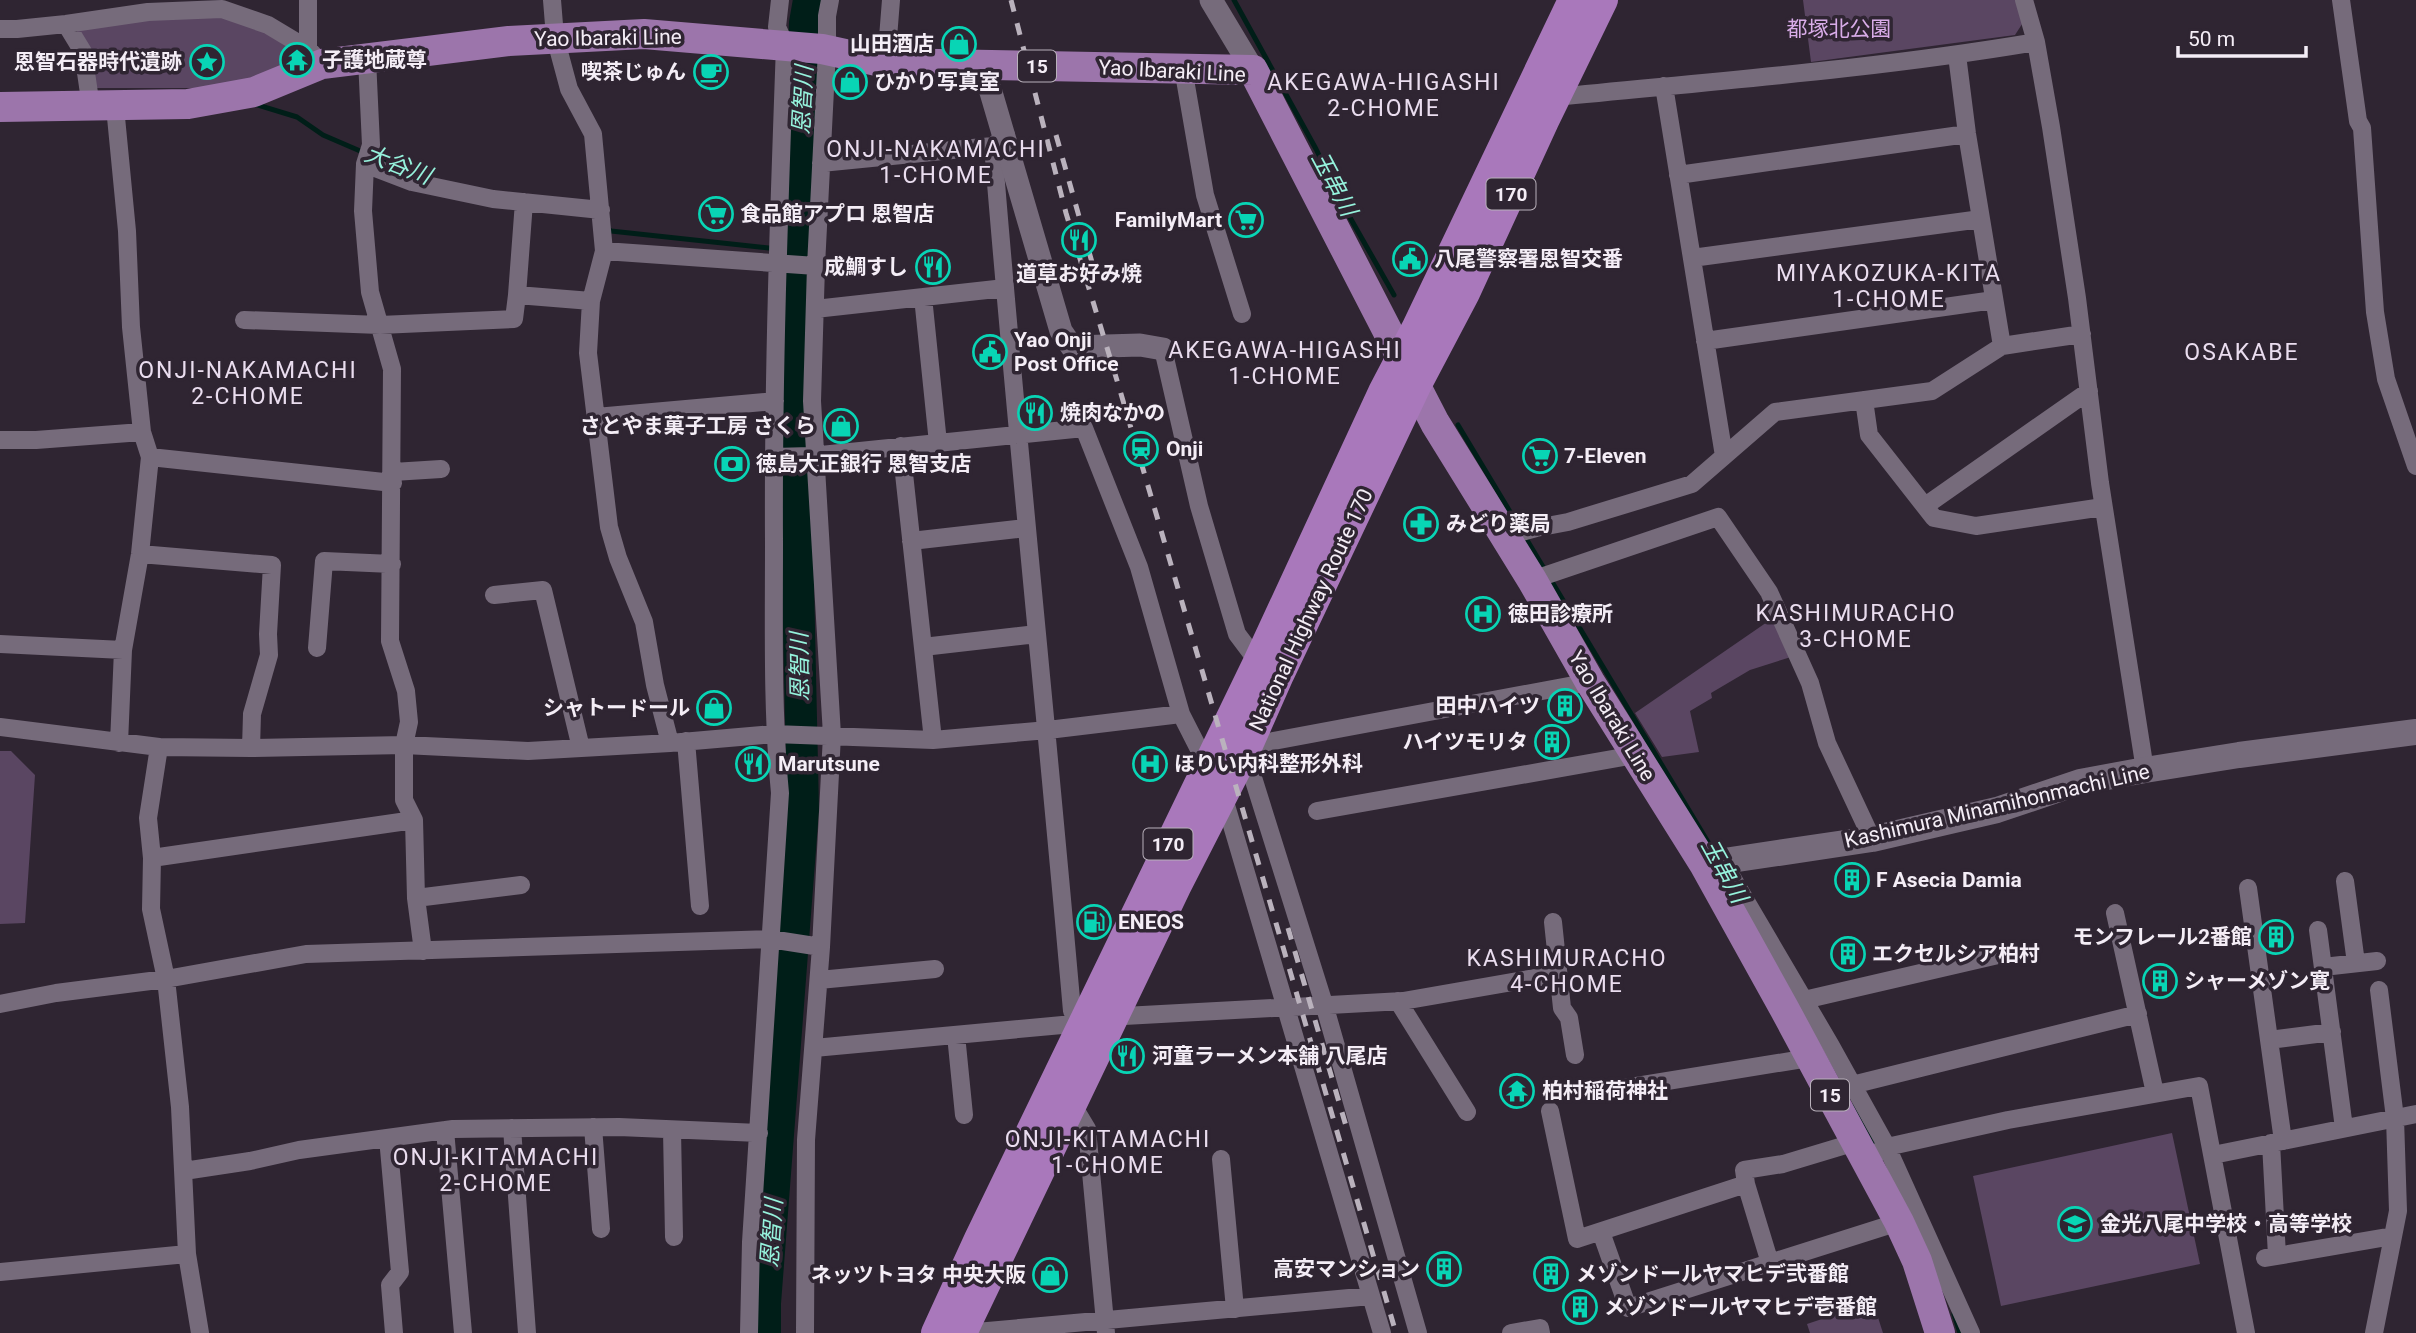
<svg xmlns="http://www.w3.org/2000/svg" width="2416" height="1333" font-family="Roboto,'Noto Sans JP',sans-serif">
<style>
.green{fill:#5a4662}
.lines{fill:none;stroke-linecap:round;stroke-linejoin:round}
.stream{stroke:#001e18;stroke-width:5}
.river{stroke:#001e18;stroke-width:32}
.minor{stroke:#766b7b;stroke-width:18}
.tertiary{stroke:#766b7b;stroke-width:23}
.secondary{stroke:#766b7b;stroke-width:26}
.primary{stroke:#9c75ab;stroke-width:30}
.trunk{stroke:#a978bb;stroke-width:30}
.rail{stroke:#bab2bd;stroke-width:5;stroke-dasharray:12 12;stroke-linecap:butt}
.labels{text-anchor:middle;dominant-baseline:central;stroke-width:7;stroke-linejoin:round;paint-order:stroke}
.shield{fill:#2f2532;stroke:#b9b1bb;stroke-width:2}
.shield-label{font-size:19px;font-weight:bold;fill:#f4edf6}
.park-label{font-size:21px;fill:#d8ace8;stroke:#2f2532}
.street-label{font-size:21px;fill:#f4edf6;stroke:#2f2532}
.poi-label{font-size:21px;font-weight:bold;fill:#f4edf6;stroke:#2f2532;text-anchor:start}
.neighbourhood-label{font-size:23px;letter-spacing:2px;fill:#eaddef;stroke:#2f2532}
.water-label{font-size:23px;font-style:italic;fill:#96f3dd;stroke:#2f2532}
</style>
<rect width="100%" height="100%" fill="#2f2532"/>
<path class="green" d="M 1803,0 L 2019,0 L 2024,21 L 2015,35 L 1811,62 Z
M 190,13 C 241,18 268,30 311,58 L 258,81 L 204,88 L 92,88 L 76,27 Z
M 1773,618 L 1791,657 L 1750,670 L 1711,693 L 1712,698 L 1690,711 L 1699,752 L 1662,757 L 1635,713 Z
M 0,751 L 11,751 L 35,775 L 25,923 L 0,924 Z
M 2172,1133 L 2200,1264 L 2001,1306 L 1973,1176 Z
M 1873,1302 L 1883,1333 L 1810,1333 L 1807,1324 Z"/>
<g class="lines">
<path class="stream" d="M 1234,0 L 1316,149 L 1348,214 L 1394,295
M 254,104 L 297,117 L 323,135 L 395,166
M 606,228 L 611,231 L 796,251
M 1458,425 L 1714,852
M 1853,1106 L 1877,1150
M 1954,1314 L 1960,1333"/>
<path class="river" d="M 765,1333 L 765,1303 L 803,810 L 794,400 L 796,251 L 805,23 L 809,0"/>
<path class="minor" d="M 308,0 L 308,49
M 552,0 L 555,37 L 569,89 L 593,134 L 604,251 L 591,301 L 588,353 L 609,527 L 618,558 L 644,622 L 655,685 L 670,743
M 2024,0 L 2036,42 L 2051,127 L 2077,298 L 2100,483 L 2145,770
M 2341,0 L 2358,121 L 2362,128 L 2375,312 L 2386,379 L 2416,466
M 66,24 L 83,52 L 91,107
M 0,29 L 17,29 L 66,24 L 148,12 L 222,9 L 268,25 L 308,49 L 322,64
M 1957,55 L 1967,134 L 2002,346
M 367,59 L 371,145 L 365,164 L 363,211 L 370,292 L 392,369 L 390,641 L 406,691 L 409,722 L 404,745 L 404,800 L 414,820 L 416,898 L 423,951
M 886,63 L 891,0
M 1183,68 L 1205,195 L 1242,314
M 1664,86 L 1724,456
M 1556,97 C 1716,81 1876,69 2036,42
M 115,107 L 127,231 L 131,327 L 142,432 L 150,457 L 140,554 L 123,650 L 119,743
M 1006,135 L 993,146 C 1016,435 1047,723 1072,1011 L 1087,1018 L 1403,1001 L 1558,974
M 821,163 L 993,146
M 365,164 L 412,182 L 493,199 L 601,210
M 1678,175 L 1967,134
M 604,251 L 816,266
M 1692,258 L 1981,219
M 517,295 L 524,202
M 923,297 L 938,443
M 815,309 L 1005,288
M 244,320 L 380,325 L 514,319 L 517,295 L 591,301
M 1705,341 L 1994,300
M 1163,349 L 1199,506 L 1237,634 L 1258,662 L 1263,665
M 1864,400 L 1869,435 L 1934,518 L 1976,526 L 2103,507
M 596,417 L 775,401
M 0,440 L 36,440 L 142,432
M 901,446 L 933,740
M 150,457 L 393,483
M 773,457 L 811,456 L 1084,428 L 1139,567 L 1181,714 L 1207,765
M 393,472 L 441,469
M 1925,506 L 2089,391
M 1505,537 L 1536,528 L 1568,522 L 1692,484 L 1775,412 L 1932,391 L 2002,346 L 2082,334
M 911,541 L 1026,528
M 140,554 L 272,565 L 268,634 L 269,655 L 252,714 L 251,748
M 1532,580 L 1718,517 L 1769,592 L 1810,683 L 1827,743 L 1872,839
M 494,595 L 543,590 L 581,748
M 0,644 L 123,650
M 923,647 L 1037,634
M 317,648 L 324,561 L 392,564
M 0,727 L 159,747 L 251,748 L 404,745 L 528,751 L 670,743 L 774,734 L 933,740 L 1048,730 L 1181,714
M 686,741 L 700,906
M 1247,746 L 1590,682
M 159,747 L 148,818 L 152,858 L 151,909 L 166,979 L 180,1107 L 187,1254 L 200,1333
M 1245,752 L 1324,1004 L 1418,1333
M 1223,795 L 1382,1333
M 1317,811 L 1635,755
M 152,858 L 414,820
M 1723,862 L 1831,1046 L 1887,1147 L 1971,1333
M 2345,881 L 2356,963
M 2248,888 L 2283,1141
M 416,898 L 521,885
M 2115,913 L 2155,1093
M 1553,922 L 1562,1008 L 1569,1018 L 1575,1055
M 2318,930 L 2344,1128
M 2323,967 L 2377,961
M 819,980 L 935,969
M 1398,1001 L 1467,1112
M 0,1004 L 56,993 L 166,979 L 306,954 L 770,939 L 821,947
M 1794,1005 L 1804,1000 L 2011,952
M 956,1035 L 964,1115
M 2269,1040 L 2332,1032
M 814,1048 L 1084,1023
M 1852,1085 L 2138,1014
M 1618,1089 L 1809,1058
M 1072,1104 L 1087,1129 L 1106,1333
M 1550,1111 L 1577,1239 L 1746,1184 L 1744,1170 L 1783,1164 L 1856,1142
M 593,1127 L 601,1229
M 512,1128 L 527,1333
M 445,1130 L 463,1333
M 672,1130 L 674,1237
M 388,1138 L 400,1272 L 390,1285 L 394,1333
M 2271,1143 L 2277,1256
M 2213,1155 L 2416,1114
M 1221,1159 L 1235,1309
M 1865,1159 L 1887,1147 L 2008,1120 L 2199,1086 L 2246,1333
M 184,1171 L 250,1161 L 299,1150 L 453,1129 L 619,1127 L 759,1133
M 1746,1184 L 1770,1263
M 1601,1232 L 1628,1308 L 1899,1222
M 2265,1258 L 2393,1236
M 0,1272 L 187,1254
M 749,1333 L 751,1242 L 780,793 C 772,710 774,627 774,544 C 773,377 779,211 785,45 L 777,27 L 780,0
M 805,1333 L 806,1140 L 821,947 L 832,735 L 812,401 L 816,266 L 827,50 L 827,16 L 830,0
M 965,1333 L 1371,1296
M 1511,1333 L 1540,1328 L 1541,1333
M 2374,1333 L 2398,1211 L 2395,1118 L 2379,990"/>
<path class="tertiary" d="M 1211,0 L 1253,70
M 983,65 L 1061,331 L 1072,347 L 1140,345 L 1163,349"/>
<path class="secondary" d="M 1704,864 L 1872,839 L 1997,810 L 2080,782 L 2145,770 L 2239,755 L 2416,732"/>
<path class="primary" d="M 0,107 L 188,104 L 254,92 L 322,64 L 509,41 L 644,34 L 822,49 L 886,63 L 1253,70 L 1435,423 L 1532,580 L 1590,682 L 1704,864 L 1785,1010 L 1899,1222 L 1917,1261 L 1940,1333"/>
<path class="trunk" d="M 936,1333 L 979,1239 L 1258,662 L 1383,392 L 1417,327 L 1573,0
M 962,1333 L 1176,887 L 1245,752 L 1279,675 L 1416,386 L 1465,293 L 1544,121 L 1603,0"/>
<path class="rail" d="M 1011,0 L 1066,213 L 1119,387 L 1396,1333
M 1056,135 L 1097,280
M 1288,928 L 1346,1126"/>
</g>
<defs>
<g id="shop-ring" transform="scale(1.75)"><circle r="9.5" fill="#2f2532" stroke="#08d5b5" stroke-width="1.5"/><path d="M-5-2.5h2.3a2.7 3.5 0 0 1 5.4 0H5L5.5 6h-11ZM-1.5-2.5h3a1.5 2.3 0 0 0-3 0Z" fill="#08d5b5"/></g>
<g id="temple-ring" transform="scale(1.75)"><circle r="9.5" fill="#2f2532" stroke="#08d5b5" stroke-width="1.5"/><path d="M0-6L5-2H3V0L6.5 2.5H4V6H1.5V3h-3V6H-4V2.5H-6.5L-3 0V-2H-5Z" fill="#08d5b5"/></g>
<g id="sight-ring" transform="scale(1.75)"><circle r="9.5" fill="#2f2532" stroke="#08d5b5" stroke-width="1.5"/><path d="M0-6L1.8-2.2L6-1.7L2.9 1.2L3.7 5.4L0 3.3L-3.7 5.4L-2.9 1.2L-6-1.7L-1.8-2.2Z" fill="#08d5b5"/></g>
<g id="cafe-ring" transform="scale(1.75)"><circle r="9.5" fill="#2f2532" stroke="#08d5b5" stroke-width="1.5"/><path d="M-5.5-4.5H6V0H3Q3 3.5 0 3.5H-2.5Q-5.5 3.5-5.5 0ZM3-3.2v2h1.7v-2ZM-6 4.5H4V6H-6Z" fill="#08d5b5"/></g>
<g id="supermarket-ring" transform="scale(1.75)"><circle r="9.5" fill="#2f2532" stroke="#08d5b5" stroke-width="1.5"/><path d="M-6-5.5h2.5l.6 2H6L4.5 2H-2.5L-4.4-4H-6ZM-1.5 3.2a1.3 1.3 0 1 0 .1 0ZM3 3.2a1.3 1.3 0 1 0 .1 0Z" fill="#08d5b5"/></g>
<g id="restaurant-ring" transform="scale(1.75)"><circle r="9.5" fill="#2f2532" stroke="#08d5b5" stroke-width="1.5"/><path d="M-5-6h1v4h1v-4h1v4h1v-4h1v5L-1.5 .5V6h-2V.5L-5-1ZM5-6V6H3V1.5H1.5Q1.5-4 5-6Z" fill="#08d5b5"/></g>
<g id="civic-ring" transform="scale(1.75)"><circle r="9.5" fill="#2f2532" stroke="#08d5b5" stroke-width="1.5"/><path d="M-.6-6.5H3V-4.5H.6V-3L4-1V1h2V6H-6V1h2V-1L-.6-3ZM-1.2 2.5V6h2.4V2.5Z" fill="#08d5b5"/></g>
<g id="station-ring" transform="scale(1.75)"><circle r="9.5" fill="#2f2532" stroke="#08d5b5" stroke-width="1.5"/><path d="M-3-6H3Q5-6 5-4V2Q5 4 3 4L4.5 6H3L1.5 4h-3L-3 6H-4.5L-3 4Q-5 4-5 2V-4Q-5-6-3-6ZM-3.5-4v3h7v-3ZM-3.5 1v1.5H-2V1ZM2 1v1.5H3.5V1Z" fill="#08d5b5"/></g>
<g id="bank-ring" transform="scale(1.75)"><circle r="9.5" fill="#2f2532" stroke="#08d5b5" stroke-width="1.5"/><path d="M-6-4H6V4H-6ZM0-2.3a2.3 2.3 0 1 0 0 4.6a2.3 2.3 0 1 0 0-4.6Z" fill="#08d5b5"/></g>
<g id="pharmacy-ring" transform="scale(1.75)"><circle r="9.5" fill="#2f2532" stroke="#08d5b5" stroke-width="1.5"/><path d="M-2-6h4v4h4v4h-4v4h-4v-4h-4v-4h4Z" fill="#08d5b5"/></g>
<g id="hospital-ring" transform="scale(1.75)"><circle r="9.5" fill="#2f2532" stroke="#08d5b5" stroke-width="1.5"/><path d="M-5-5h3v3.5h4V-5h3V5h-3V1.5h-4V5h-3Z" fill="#08d5b5"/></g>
<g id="building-ring" transform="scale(1.75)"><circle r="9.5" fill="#2f2532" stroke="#08d5b5" stroke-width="1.5"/><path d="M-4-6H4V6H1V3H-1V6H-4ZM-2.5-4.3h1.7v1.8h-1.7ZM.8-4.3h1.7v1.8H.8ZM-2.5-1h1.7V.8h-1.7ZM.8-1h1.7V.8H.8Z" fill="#08d5b5"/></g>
<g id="fuel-ring" transform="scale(1.75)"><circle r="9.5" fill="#2f2532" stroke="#08d5b5" stroke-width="1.5"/><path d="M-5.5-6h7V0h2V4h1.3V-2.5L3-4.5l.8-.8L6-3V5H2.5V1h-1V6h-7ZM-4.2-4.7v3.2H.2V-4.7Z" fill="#08d5b5"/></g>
<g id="school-ring" transform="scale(1.75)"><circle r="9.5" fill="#2f2532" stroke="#08d5b5" stroke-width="1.5"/><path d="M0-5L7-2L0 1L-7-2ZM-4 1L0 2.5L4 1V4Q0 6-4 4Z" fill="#08d5b5"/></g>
</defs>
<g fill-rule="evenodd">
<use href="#shop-ring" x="959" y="44"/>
<use href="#temple-ring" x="297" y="60"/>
<use href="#sight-ring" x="207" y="62"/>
<use href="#cafe-ring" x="711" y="72"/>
<use href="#shop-ring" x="850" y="82"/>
<use href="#supermarket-ring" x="716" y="214"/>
<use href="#supermarket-ring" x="1246" y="220"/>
<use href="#restaurant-ring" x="1079" y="240"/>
<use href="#civic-ring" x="1410" y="259"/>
<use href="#restaurant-ring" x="933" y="267"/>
<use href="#civic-ring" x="990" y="352"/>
<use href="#restaurant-ring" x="1035" y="413"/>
<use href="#shop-ring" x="841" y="426"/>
<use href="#station-ring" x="1141" y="449"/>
<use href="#supermarket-ring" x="1540" y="456"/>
<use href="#bank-ring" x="732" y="464"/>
<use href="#pharmacy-ring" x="1421" y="524"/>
<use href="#hospital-ring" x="1483" y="614"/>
<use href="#building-ring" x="1565" y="706"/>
<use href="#shop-ring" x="714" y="708"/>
<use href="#building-ring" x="1552" y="742"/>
<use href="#restaurant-ring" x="753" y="764"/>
<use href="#hospital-ring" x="1150" y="764"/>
<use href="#building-ring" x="1852" y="880"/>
<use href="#fuel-ring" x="1094" y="922"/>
<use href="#building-ring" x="2276" y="937"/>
<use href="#building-ring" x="1848" y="954"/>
<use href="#building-ring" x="2160" y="981"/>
<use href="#restaurant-ring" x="1127" y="1056"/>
<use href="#temple-ring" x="1517" y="1091"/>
<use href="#school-ring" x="2075" y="1224"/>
<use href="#building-ring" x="1444" y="1269"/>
<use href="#building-ring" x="1551" y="1274"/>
<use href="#shop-ring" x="1050" y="1275"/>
<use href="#building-ring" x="1580" y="1307"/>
</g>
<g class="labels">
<g class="shield">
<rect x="1018" y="50.5" width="38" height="31" rx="5"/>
<rect x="1486.5" y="178.5" width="49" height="31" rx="5"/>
<rect x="1143.5" y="828.5" width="49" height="31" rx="5"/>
<rect x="1811" y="1079.5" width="38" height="31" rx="5"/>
</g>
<g class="shield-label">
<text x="1037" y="66">15</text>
<text x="1511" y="194">170</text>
<text x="1168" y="844">170</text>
<text x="1830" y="1095">15</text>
</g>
<g class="park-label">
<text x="1839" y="29">都塚北公園</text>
</g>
<g class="street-label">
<text transform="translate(608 38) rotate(-1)">Yao Ibaraki Line</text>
<text transform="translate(1172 71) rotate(3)">Yao Ibaraki Line</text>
<text transform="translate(1311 610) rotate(-65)">National Highway Route 170</text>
<text transform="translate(1612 716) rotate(59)">Yao Ibaraki Line</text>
<text transform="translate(1997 806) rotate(-13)">Kashimura Minamihonmachi Line</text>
</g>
<g class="poi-label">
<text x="934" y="44" text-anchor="end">山田酒店</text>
<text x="322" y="60">子護地蔵尊</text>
<text x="182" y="62" text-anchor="end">恩智石器時代遺跡</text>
<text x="686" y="72" text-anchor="end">喫茶じゅん</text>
<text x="874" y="82">ひかり写真室</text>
<text x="740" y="214">食品館アプロ 恩智店</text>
<text x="1222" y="220" text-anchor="end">FamilyMart</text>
<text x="1434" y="259">八尾警察署恩智交番</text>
<text x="908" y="267" text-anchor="end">成鯛すし</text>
<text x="1079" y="274" text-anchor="middle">道草お好み焼</text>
<text x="1014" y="340">Yao Onji<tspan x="1014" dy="24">Post Office</tspan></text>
<text x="1060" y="413">焼肉なかの</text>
<text x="816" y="426" text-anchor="end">さとやま菓子工房 さくら</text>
<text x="1166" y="449">Onji</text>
<text x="1564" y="456">7-Eleven</text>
<text x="756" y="464">徳島大正銀行 恩智支店</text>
<text x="1446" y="524">みどり薬局</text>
<text x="1508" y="614">徳田診療所</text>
<text x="1540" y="706" text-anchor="end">田中ハイツ</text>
<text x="690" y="708" text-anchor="end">シャトードール</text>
<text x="1528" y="742" text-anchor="end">ハイツモリタ</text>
<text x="778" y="764">Marutsune</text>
<text x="1174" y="764">ほりい内科整形外科</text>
<text x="1876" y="880">F Asecia Damia</text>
<text x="1118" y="922">ENEOS</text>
<text x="2252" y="937" text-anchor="end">モンフレール2番館</text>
<text x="1872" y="954">エクセルシア柏村</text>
<text x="2184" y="981">シャーメゾン寛</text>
<text x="1152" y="1056">河童ラーメン本舗 八尾店</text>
<text x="1542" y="1091">柏村稲荷神社</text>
<text x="2100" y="1224">金光八尾中学校・高等学校</text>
<text x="1420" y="1269" text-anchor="end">高安マンション</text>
<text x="1576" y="1274">メゾンドールヤマヒデ弐番館</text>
<text x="1026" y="1275" text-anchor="end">ネッツトヨタ 中央大阪</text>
<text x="1604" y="1307">メゾンドールヤマヒデ壱番館</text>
</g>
<g class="neighbourhood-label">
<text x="1384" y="82">AKEGAWA-HIGASHI<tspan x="1384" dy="26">2-CHOME</tspan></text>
<text x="936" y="149">ONJI-NAKAMACHI<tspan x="936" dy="26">1-CHOME</tspan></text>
<text x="1889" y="273">MIYAKOZUKA-KITA<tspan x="1889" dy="26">1-CHOME</tspan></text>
<text x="1285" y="350">AKEGAWA-HIGASHI<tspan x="1285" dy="26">1-CHOME</tspan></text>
<text x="2242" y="352">OSAKABE</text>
<text x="248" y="370">ONJI-NAKAMACHI<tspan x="248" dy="26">2-CHOME</tspan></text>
<text x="1856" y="613">KASHIMURACHO<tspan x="1856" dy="26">3-CHOME</tspan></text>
<text x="1567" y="958">KASHIMURACHO<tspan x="1567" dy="26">4-CHOME</tspan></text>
<text x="1108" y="1139">ONJI-KITAMACHI<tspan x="1108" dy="26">1-CHOME</tspan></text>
<text x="496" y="1157">ONJI-KITAMACHI<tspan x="496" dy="26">2-CHOME</tspan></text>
</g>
<g class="water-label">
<text transform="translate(803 100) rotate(-87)">恩智川</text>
<text transform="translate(398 165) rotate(21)">大谷川</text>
<text transform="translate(1334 184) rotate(62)">玉串川</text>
<text transform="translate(800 667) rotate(-91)">恩智川</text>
<text transform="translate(1724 871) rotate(61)">玉串川</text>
<text transform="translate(772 1233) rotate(-86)">恩智川</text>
</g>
</g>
<path d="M2178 46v10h128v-10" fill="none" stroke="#f4edf6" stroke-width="3.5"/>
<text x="2188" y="46" font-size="21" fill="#f4edf6" stroke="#2f2532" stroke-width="5" paint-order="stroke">50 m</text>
</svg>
